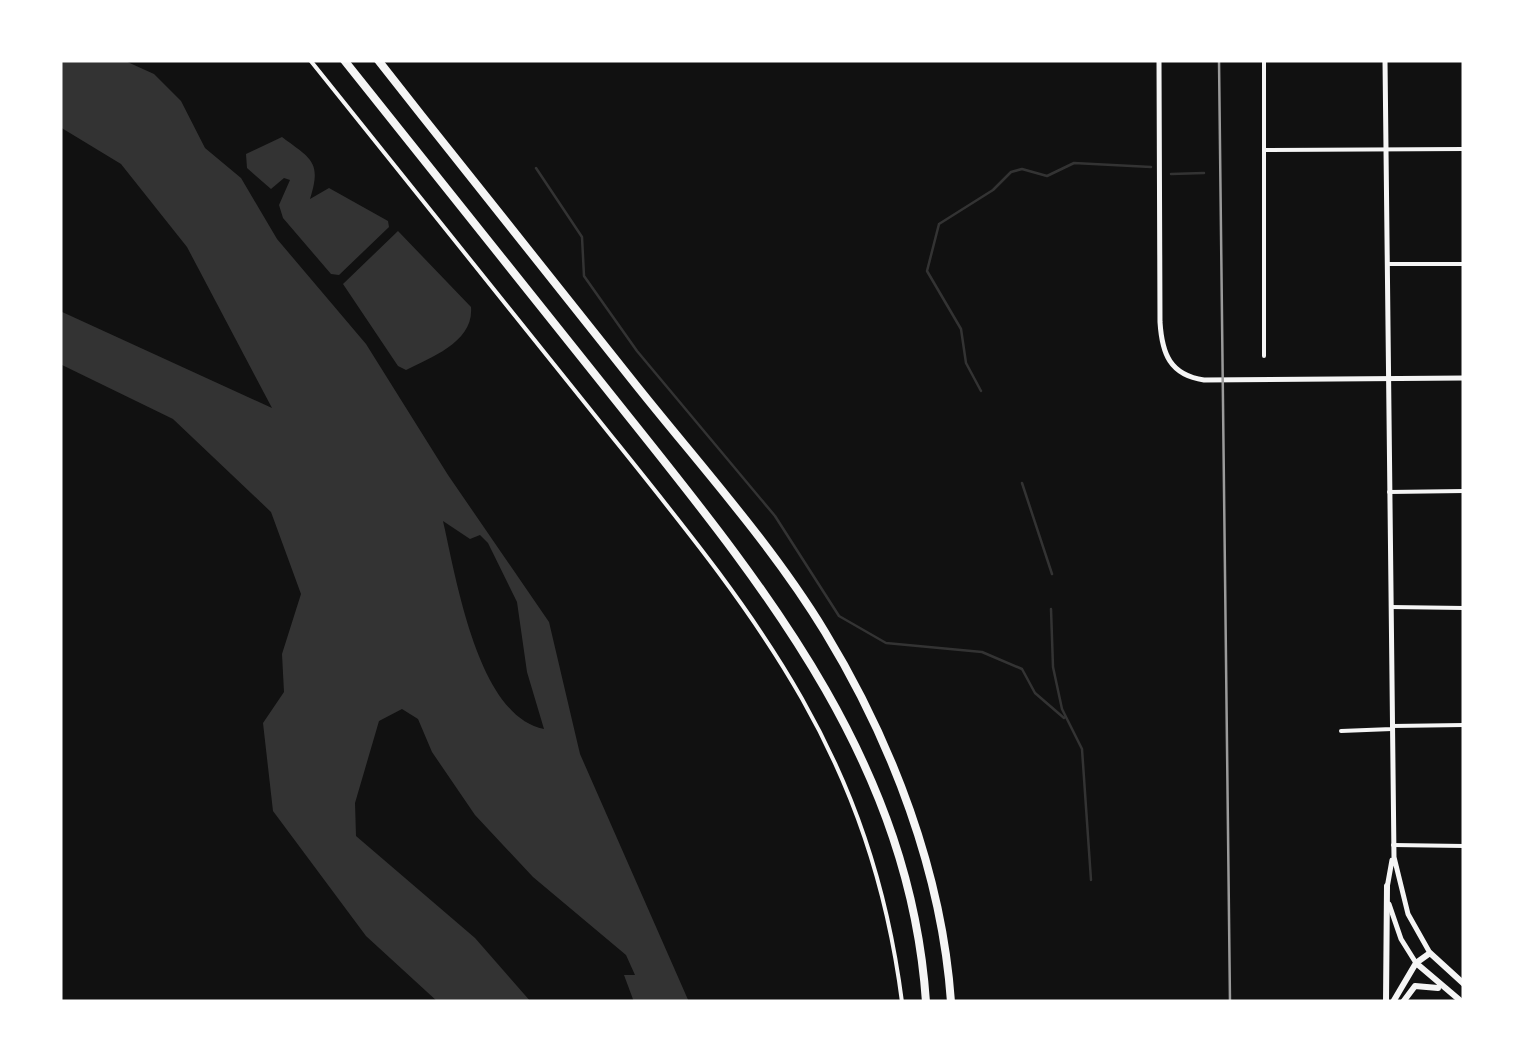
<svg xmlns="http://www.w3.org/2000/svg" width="1524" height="1062" font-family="'Golos Text',sans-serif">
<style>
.water{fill:#333;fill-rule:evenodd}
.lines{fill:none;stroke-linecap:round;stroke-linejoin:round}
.stream{stroke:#333;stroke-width:2.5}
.minor{stroke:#f5f5f5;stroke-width:4}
.tertiary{stroke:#f5f5f5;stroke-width:5}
.secondary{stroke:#f5f5f5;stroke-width:5}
.trunk{stroke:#f5f5f5;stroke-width:6}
.motorway{stroke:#f5f5f5;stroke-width:8}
.rail{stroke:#9a9a9a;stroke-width:2.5}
</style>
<rect width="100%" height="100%" fill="#111"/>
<path class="water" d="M 60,60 L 123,60 L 154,74 L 181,101 L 205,148 L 241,178 L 277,239 L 366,344 L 448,475 L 549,622 L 580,754 L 689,1002 L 634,1002 L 624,975 L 635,975 L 626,955 L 533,877 L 475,815 L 432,752 L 418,719 L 402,709 L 379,721 L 355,803 L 356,836 L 475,938 L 531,1002 L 438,1002 L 366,936 L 273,811 L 263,723 L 284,692 L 282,654 L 301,594 L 271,512 L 173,419 L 60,364 L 60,311 L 272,408 L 187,247 L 121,164 L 60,127 ZM 443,521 L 470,539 L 480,535 L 488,543 L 517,602 L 527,672 L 544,729 C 478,717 456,577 443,521 Z
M 282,137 C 311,159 322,161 310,199 L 329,188 L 388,221 L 389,227 L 339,275 L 331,274 L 283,218 L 279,205 L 290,180 L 284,178 L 271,189 L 247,168 L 246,154 Z
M 398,231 L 471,307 C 474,342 431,357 406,370 L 398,366 L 343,284 Z"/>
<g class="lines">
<path class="stream" d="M 536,168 L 582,237 L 584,276 L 637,351 L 775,516 L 839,616 L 886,643 L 982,652 L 1022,669 L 1035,693 L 1064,718
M 1171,174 L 1204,173
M 981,391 L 966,363 L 961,329 L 927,271 L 939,224 L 993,190 L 1011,172 L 1022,169 L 1047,176 L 1074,163 L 1151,167
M 1022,483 L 1052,574
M 1051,609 L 1053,667 L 1062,709 L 1082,749 L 1091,880"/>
<path class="minor" d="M 310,60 C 402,174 493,289 585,403 C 743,601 868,739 902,1002
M 1264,60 L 1264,356
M 1264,150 L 1464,149
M 1387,264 L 1464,264
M 1389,492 L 1464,491
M 1391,607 L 1464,608
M 1392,726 L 1464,725
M 1341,731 L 1392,729
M 1393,845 L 1464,846"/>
<path class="tertiary" d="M 1159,60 L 1160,322 C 1162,354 1170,375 1204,380 L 1464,378"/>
<path class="secondary" d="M 1385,60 L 1394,857 L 1408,914 L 1430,953
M 1387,888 L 1392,860
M 1389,904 L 1401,939 L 1416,963"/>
<path class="trunk" d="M 1416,963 L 1462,1002
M 1386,1002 L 1387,886
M 1393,1002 L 1416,963 L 1430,953 L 1464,984
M 1403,1002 L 1415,986 L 1438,988"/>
<path class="motorway" d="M 344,60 C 431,169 518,278 605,387 C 752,572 909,753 926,1002
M 378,60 C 462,167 547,273 632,380 C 697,462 771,543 825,632 C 892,742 942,873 951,1002"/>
<path class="rail" d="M 1219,60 L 1230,1002"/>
</g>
<rect width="1524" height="1062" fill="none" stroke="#ffffff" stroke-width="125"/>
</svg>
